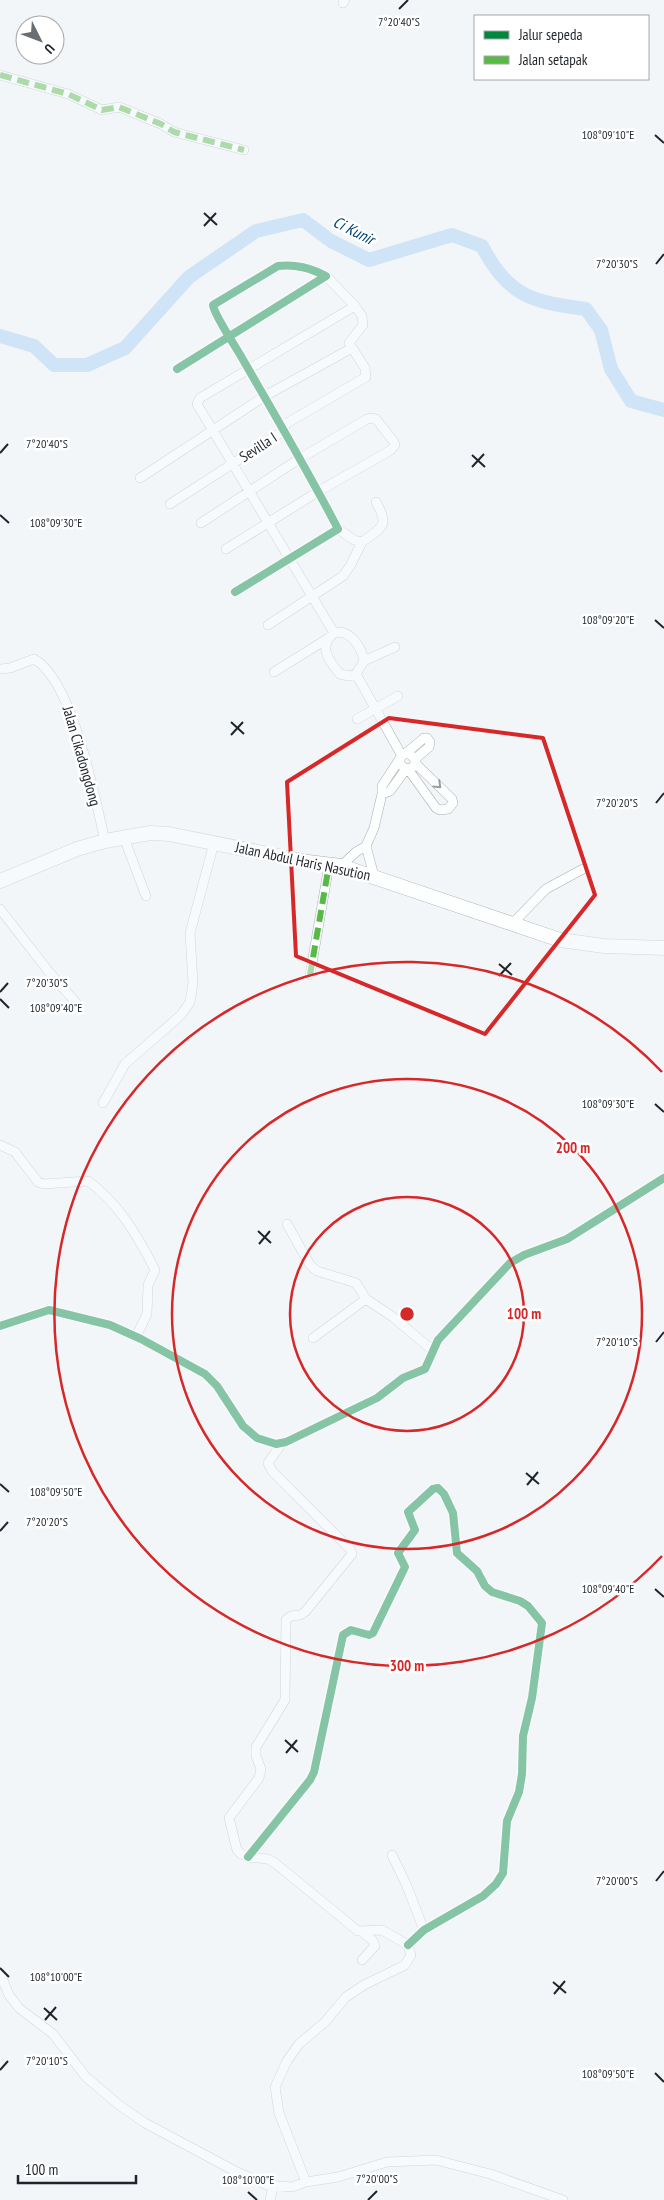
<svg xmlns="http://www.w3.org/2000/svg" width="664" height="2200" font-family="'PT Sans Narrow',sans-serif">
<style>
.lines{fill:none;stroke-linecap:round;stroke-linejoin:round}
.river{stroke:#a6cff4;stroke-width:14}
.street-casing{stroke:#aaaeb2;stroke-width:10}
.primary-casing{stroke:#aaaeb2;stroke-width:15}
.street{stroke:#fdfefe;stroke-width:9}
.primary{stroke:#fdfefe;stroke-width:14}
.quiet{stroke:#58b947;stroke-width:6;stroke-dasharray:12 6;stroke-linecap:butt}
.cycleway-casing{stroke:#fff;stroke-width:11}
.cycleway{stroke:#00873e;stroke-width:8}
.oneway{stroke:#999c9f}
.marked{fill:none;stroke:#d62828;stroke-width:4;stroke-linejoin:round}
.ticks{fill:none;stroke:#1f252a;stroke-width:2}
.ring{fill:none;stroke:#d62828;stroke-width:2.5}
.labels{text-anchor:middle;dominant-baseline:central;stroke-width:5;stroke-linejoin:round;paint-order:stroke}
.street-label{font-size:15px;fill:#1f252a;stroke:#fff}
.water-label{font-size:16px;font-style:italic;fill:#004473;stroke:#fff}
.ticks-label{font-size:12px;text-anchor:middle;fill:#1f252a;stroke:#fff;stroke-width:5;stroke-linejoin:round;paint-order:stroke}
.centre{fill:#d62828;stroke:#fff;stroke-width:2.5}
.ring-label{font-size:15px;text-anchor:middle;font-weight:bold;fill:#d62828;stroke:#fff;stroke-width:5;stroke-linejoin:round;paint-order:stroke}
</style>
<rect width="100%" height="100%" fill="#f3f6f9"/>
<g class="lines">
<path class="river" d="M 0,336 L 34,346 L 54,365 L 87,365 L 125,348 L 189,277 L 256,231 L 303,220 L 331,241 L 369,260 L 452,235 L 482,246 C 508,297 533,302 586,309 L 601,330 L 611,369 L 631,401 L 664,410"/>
<g class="street-casing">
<path id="street" d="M 343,3 L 345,0
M 0,75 L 68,94 L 102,110 L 119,107 L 161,124 L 174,132 L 244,150
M 326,276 L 355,306 L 200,398 L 197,404 L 334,633 C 318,646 328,660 340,674 L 349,676 L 356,674 L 402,756
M 177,369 L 326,276 C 310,268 296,264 278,266 L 213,305 C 214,315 236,347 242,358 C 275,415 308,471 338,529 L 235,592
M 282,426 L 366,377 L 365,368 L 349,343 L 363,325 L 362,316 L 355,306
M 140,478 L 265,396 L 352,348
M 170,504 L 285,430
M 201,523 L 299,459 L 367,419 L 372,418 L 376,419 L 394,442 L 395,445 L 391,450 L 319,491 L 226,549
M 338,529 L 354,540 L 362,542 C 382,527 390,527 376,502
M 268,625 L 343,576 L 350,566 L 362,542
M 334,633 C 350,628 362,648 364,661 L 356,674
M 364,661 L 395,647
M 0,669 L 10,668 L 34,659 C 73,680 95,798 105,841
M 274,672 L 327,639
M 357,719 L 398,696
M 406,753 L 424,738 L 427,738 L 430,742 L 429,747 L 415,759
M 408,769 L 436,808 L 440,810 L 448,809 L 453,803 L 452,799 L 415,763
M 382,794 L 390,791 L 406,769
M 124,838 L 146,896
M 366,846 L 374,876
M 341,866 L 356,852 L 366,846 L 374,828 L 382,794 L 382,786 L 401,757 L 404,754 L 410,754 L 416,761 L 413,767 L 406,769 L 400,764 L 400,760
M 0,909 L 49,972 L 77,1004
M 513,923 L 546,889 L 583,869
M 310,975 L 329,865
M 103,1103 L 125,1064 L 181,1015 L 190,1002 L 193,983 L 190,933 L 214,843
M 0,1145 L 15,1152 L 38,1182 L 44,1184 L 88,1181 C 118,1202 139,1238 155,1270 L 148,1285 L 147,1314 L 136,1337
M 287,1224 L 310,1265 L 317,1271 L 356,1283 L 366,1299 L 393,1317 L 432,1350
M 0,1326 L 49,1310 L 110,1325 L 141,1339 L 205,1374 L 217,1386 L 243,1426 L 257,1438 L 276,1444 L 286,1442 L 377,1398 L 403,1378 L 425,1369 L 438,1340 L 510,1263 L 524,1255 L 567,1239 L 664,1178
M 313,1338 L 366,1299
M 282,1443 L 268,1463 L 272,1471 L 350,1549 L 352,1554 L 305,1612 L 300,1615 L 291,1616 L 286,1620 L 285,1700 L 256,1747 L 256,1756 L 261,1769 L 259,1778 L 229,1818 L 237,1850 L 241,1854 L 248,1857 L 268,1859 L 275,1863 L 358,1931 L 382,1930 L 408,1945 L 411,1955 L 405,1965 L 364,1985 L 346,1997 L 325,2022 L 299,2044 L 287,2061 L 275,2087 L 279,2113 L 306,2182
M 392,1855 L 406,1884 L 424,1930
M 248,1857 L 310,1780 L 314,1772 L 343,1635 L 351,1630 L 369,1635 L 373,1633 L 405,1567 L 398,1553 L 415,1530 L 408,1512 L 433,1489 L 438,1488 L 444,1494 L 453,1513 L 457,1553 L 477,1571 L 485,1586 L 492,1592 L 520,1601 L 528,1606 L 542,1623 L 532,1698 L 523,1736 L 522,1774 L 519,1792 L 507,1821 L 503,1873 L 496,1884 L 483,1896 L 424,1930 L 408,1945
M 361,1931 L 373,1941 L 375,1946 L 362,1960
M 0,1973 L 9,1995 L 19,2008 L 53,2034 L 86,2077 L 119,2105 L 145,2123 L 235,2171 L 267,2185 L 292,2187 L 306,2182 L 338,2177 L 387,2162 L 436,2160 L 490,2174 L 563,2200
M 270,2200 L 273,2187"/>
</g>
<g class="primary-casing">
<path id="primary" d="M 0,881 L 77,849 L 105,841 L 150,833 L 169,834 L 308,862 L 341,866 L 560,940 L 604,946 L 664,948"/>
</g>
<use href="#street" class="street"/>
<use href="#primary" class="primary"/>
<path class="quiet" d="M 0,75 L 68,94 L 102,110 L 119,107 L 161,124 L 174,132 L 244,150
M 310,975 L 329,865"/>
<g class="cycleway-casing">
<path id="cycleway" d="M 177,369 L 326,276 C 310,268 296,264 278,266 L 213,305 C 214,315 236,347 242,358 C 275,415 308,471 338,529 L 235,592
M 0,1326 L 49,1310 L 110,1325 L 141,1339 L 205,1374 L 217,1386 L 243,1426 L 257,1438 L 276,1444 L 286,1442 L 377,1398 L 403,1378 L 425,1369 L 438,1340 L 510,1263 L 524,1255 L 567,1239 L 664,1178
M 248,1857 L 310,1780 L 314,1772 L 343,1635 L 351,1630 L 369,1635 L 373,1633 L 405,1567 L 398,1553 L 415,1530 L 408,1512 L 433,1489 L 438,1488 L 444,1494 L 453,1513 L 457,1553 L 477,1571 L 485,1586 L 492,1592 L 520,1601 L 528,1606 L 542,1623 L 532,1698 L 523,1736 L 522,1774 L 519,1792 L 507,1821 L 503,1873 L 496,1884 L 483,1896 L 424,1930 L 408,1945"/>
</g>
<use href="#cycleway" class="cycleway"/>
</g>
<defs><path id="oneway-chevron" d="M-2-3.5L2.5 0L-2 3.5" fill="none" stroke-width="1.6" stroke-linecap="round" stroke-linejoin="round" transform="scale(1.25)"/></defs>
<use class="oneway" href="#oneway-chevron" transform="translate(438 785) rotate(44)"/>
<path d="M0 0H664V2200H0ZM 389,718 L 543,738 L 595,895 L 485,1034 L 296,956 L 287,782 Z" fill="#f3f6f9" fill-opacity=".55" fill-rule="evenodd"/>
<path class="marked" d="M 389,718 L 543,738 L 595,895 L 485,1034 L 296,956 L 287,782 Z"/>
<path class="ticks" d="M 399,9 L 408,0M 655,135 L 664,143M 204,213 L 217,225M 204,226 L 216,213M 656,264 L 664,254M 0,453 L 8,444M 472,455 L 485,467M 472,467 L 484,454M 0,515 L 9,523M 655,620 L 664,628M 231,722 L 244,734M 231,735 L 243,722M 656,803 L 664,793M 499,964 L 512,975M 499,976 L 511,963M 0,992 L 8,983M 0,999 L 9,1008M 655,1104 L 664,1112M 258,1231 L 271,1243M 259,1244 L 270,1231M 656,1342 L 664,1332M 526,1473 L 539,1484M 0,1484 L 9,1492M 527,1485 L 538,1472M 0,1531 L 8,1522M 655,1589 L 664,1597M 285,1740 L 298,1752M 286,1753 L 297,1740M 656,1881 L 664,1871M 0,1968 L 9,1977M 553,1982 L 566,1993M 554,1994 L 565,1981M 44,2008 L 57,2020M 45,2020 L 56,2007M 0,2070 L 8,2061M 655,2073 L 664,2082M 248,2192 L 257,2200M 368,2200 L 377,2191"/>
<g class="ring">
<circle cx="407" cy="1314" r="117"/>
<circle cx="407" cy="1314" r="235"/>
<path d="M662 1556A352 352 0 1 1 662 1072"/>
</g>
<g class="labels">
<g class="street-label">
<text transform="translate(258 447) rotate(-33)">Sevilla I</text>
<text transform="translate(82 756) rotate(74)">Jalan Cikadongdong</text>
<text transform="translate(303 861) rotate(12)">Jalan Abdul Haris Nasution</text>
</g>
<g class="water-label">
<text transform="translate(354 230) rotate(27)">Ci Kunir</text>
</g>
</g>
<g class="ticks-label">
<text x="399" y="26">7°20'40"S</text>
<text x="608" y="139">108°09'10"E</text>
<text x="617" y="268">7°20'30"S</text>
<text x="47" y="448">7°20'40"S</text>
<text x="56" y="527">108°09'30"E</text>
<text x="608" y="624">108°09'20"E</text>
<text x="617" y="807">7°20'20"S</text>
<text x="47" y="987">7°20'30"S</text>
<text x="56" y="1012">108°09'40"E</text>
<text x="608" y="1108">108°09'30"E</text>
<text x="617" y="1346">7°20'10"S</text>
<text x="56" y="1496">108°09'50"E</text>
<text x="47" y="1526">7°20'20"S</text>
<text x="608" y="1593">108°09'40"E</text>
<text x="617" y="1885">7°20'00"S</text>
<text x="56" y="1981">108°10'00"E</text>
<text x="47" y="2065">7°20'10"S</text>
<text x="608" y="2078">108°09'50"E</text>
<text x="377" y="2183">7°20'00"S</text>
<text x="248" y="2184">108°10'00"E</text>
</g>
<circle cx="407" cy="1314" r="8" class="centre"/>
<g class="ring-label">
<text x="573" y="1153">200 m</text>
<text x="524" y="1319">100 m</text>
<text x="407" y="1671">300 m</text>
</g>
<rect x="474" y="15" width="175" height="65" fill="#ffffff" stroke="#a5a8aa"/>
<rect x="484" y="31" width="25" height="8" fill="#00873e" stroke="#a5a8aa"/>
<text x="519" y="40" font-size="15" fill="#1f252a">Jalur sepeda</text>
<rect x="484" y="56" width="25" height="8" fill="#58b947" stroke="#a5a8aa"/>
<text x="519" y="65" font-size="15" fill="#1f252a">Jalan setapak</text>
<g transform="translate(40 40) rotate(132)"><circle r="24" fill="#ffffff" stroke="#a5a8aa"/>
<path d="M0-4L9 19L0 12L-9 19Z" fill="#696e72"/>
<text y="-8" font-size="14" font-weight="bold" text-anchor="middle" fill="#1f252a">U</text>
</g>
<path d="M18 2175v8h118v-8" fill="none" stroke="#1f252a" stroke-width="2.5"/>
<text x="25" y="2175" font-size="15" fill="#1f252a" stroke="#ffffff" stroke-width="4" paint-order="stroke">100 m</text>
</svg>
